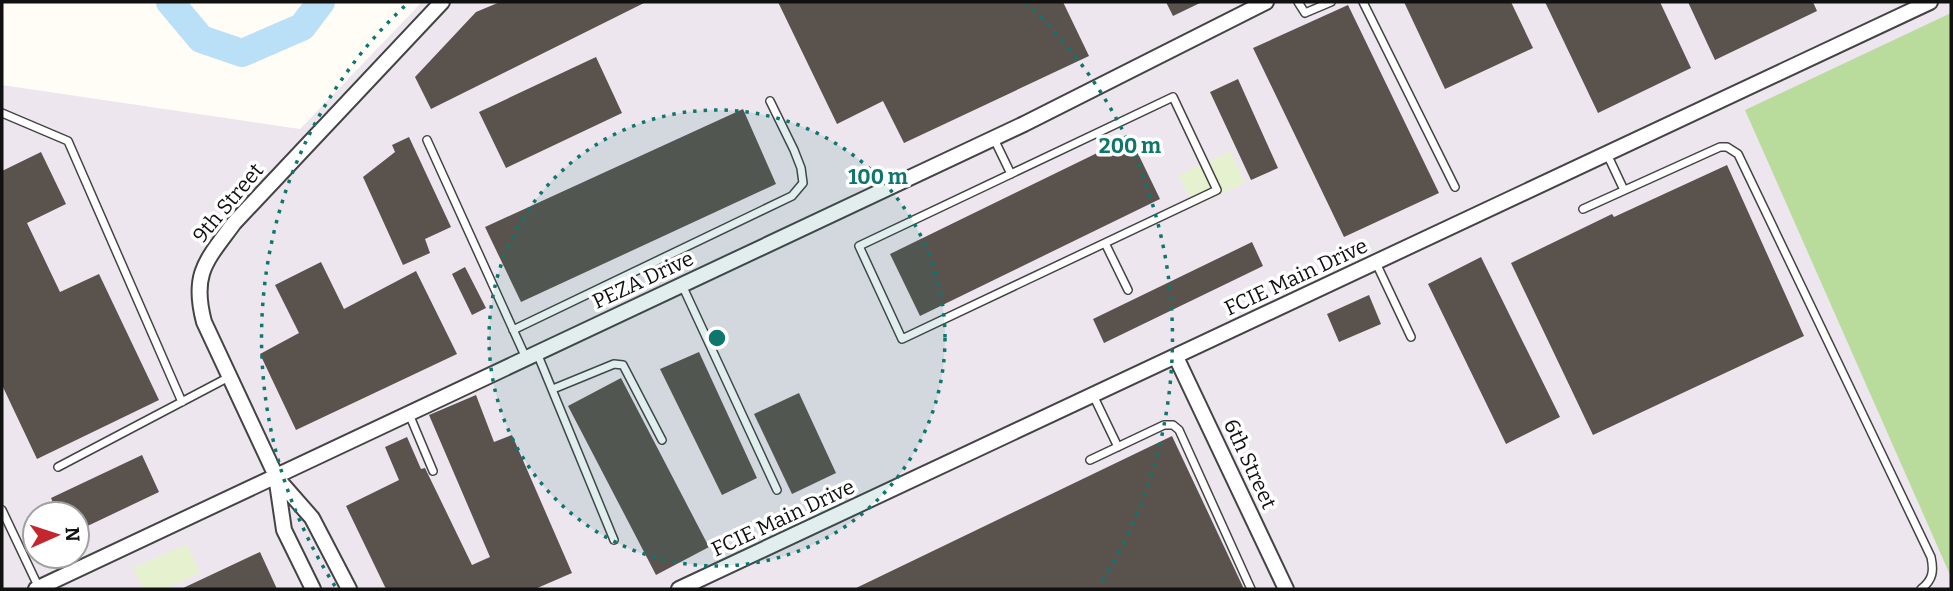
<svg xmlns="http://www.w3.org/2000/svg" width="1953" height="591" font-family="Bitter,serif">
<style>
.industrial{fill:#eee6ef;fill-rule:evenodd}
.forest{fill:#b9dc9c}
.pitch{fill:#e6f2cf}
.lines{fill:none;stroke-linecap:round;stroke-linejoin:round}
.river{stroke:#b9e0f7;stroke-width:28}
.building{fill:#5a524d}
.lane-casing{stroke:#444;stroke-width:10}
.street-casing{stroke:#444;stroke-width:18}
.lane{stroke:#fff;stroke-width:7}
.street{stroke:#fff;stroke-width:14}
.ring{fill:none;stroke:#0f766e;stroke-width:3.5;stroke-dasharray:3.5 7}
.labels{text-anchor:middle;dominant-baseline:central;stroke-width:7;stroke-linejoin:round;paint-order:stroke}
.street-label{font-size:21px;fill:#111;stroke:#fff}
.centre{fill:#0f766e;stroke:#fff;stroke-width:3.5}
.ring-label{font-size:21px;text-anchor:middle;font-weight:bold;fill:#0f766e;stroke:#fff;stroke-width:7;stroke-linejoin:round;paint-order:stroke}
</style>
<rect width="100%" height="100%" fill="#fffdf5"/>
<path class="industrial" d="M 422,2 L 1951,2 L 1951,589 L 2,589 L 2,85 L 300,129 ZM 35,514 L 77,514 L 77,556 L 35,556 Z"/>
<path class="forest" d="M 1951,13 L 1951,577 L 1745,110 Z"/>
<path class="pitch" d="M 1230,151 L 1245,183 L 1194,207 L 1179,175 Z
M 187,544 L 200,573 L 164,589 L 143,589 L 133,568 Z"/>
<g class="lines">
<path class="river" d="M 170,2 L 201,39 L 242,53 L 302,27 L 321,2"/>
</g>
<path class="building" d="M 500,2 L 646,2 L 431,109 L 415,77 L 476,12 Z
M 778,2 L 1063,2 L 1089,56 L 904,143 L 883,101 L 837,124 Z
M 1166,2 L 1202,2 L 1173,16 Z
M 1404,2 L 1511,2 L 1533,48 L 1445,89 Z
M 1545,2 L 1660,2 L 1691,68 L 1598,113 Z
M 1688,2 L 1813,2 L 1817,11 L 1715,60 Z
M 1348,5 L 1439,193 L 1344,237 L 1253,48 Z
M 596,57 L 622,113 L 506,168 L 479,112 Z
M 1238,79 L 1278,168 L 1251,180 L 1210,92 Z
M 743,109 L 776,184 L 521,302 L 485,227 Z
M 409,137 L 451,227 L 425,239 L 430,253 L 403,265 L 363,177 L 395,152 L 392,145 Z
M 1130,137 L 1160,199 L 920,316 L 890,254 Z
M 41,152 L 66,204 L 27,223 L 60,292 L 99,274 L 159,400 L 37,459 L 2,385 L 2,171 Z
M 1727,165 L 1804,336 L 1593,435 L 1511,263 L 1612,214 L 1614,217 Z
M 1252,242 L 1263,266 L 1104,343 L 1093,319 Z
M 1481,257 L 1560,417 L 1506,444 L 1428,284 Z
M 321,262 L 344,309 L 416,271 L 457,354 L 296,430 L 260,354 L 299,333 L 275,285 Z
M 465,267 L 486,308 L 472,315 L 452,274 Z
M 1369,295 L 1381,324 L 1339,342 L 1327,314 Z
M 699,352 L 757,478 L 722,495 L 660,369 Z
M 621,378 L 709,547 L 656,575 L 568,406 Z
M 799,393 L 836,473 L 792,494 L 754,414 Z
M 476,395 L 494,442 L 512,435 L 572,573 L 535,589 L 386,589 L 346,506 L 399,480 L 385,447 L 407,437 L 421,469 L 425,468 L 472,565 L 490,557 L 429,415 Z
M 1172,436 L 1244,589 L 854,589 Z
M 142,455 L 159,492 L 77,531 L 77,514 L 58,514 L 51,498 Z
M 260,552 L 277,589 L 181,589 Z"/>
<g class="lines">
<g class="lane-casing">
<path id="lane" d="M 1298,2 L 1305,13 L 1331,2
M 1363,2 L 1455,187
M 1173,97 L 1217,190 L 902,339 L 859,246 Z
M 2,113 L 68,141 L 182,402
M 994,139 L 1011,174
M 427,140 L 526,358
M 1607,154 L 1624,190
M 1583,209 L 1720,147 L 1727,147 L 1738,154 L 1931,557 C 1934,571 1933,580 1921,589
M 1105,243 L 1128,290
M 1376,263 L 1411,337
M 682,285 L 777,490
M 513,330 L 792,196 L 803,183 L 801,168 L 794,150 L 770,101
M 537,353 L 614,540
M 553,389 L 614,364 L 623,365 L 662,440
M 1093,395 L 1118,447
M 409,414 L 433,471
M 1090,460 L 1164,425 L 1173,425 L 1179,430 L 1251,589
M 58,467 L 229,377
M 2,510 L 39,588"/>
</g>
<g class="street-casing">
<path id="street" d="M 1176,357 L 1286,589
M 276,477 L 312,518 L 349,589
M 36,589 L 1024,124 L 1266,2
M 313,589 L 284,530 L 276,476 L 204,322 C 191,273 207,260 234,223 L 442,2
M 679,589 L 1930,2"/>
</g>
<use href="#lane" class="lane"/>
<use href="#street" class="street"/>
</g>
<circle cx="717" cy="338" r="228" fill="#0f766e" fill-opacity=".12"/>
<g class="ring">
<circle cx="717" cy="338" r="228"/>
<path d="M335 586A456 456 0 0 1 409 2M1025 2A456 456 0 0 1 1099 586"/>
</g>
<g class="labels">
<g class="street-label">
<text transform="translate(228 203) rotate(-50)">9th Street</text>
<text transform="translate(1296 277) rotate(-25)">FCIE Main Drive</text>
<text transform="translate(643 280) rotate(-25)">PEZA Drive</text>
<text transform="translate(1250 464) rotate(65)">6th Street</text>
<text transform="translate(783 518) rotate(-25)">FCIE Main Drive</text>
</g>
</g>
<circle cx="717" cy="338" r="10" class="centre"/>
<g class="ring-label">
<text x="1130" y="153">200 m</text>
<text x="878" y="184">100 m</text>
</g>
<rect width="1953" height="591" fill="none" stroke="#111111" stroke-width="7"/>
<g transform="translate(56 535) rotate(87)"><circle r="33" fill="#ffffff" stroke="#a0a0a0" stroke-width="2"/>
<path d="M0-5L12 26L0 18L-12 26Z" fill="#c4262e"/>
<text y="-10" font-size="19" font-weight="bold" text-anchor="middle" fill="#111111">N</text>
</g>
</svg>
